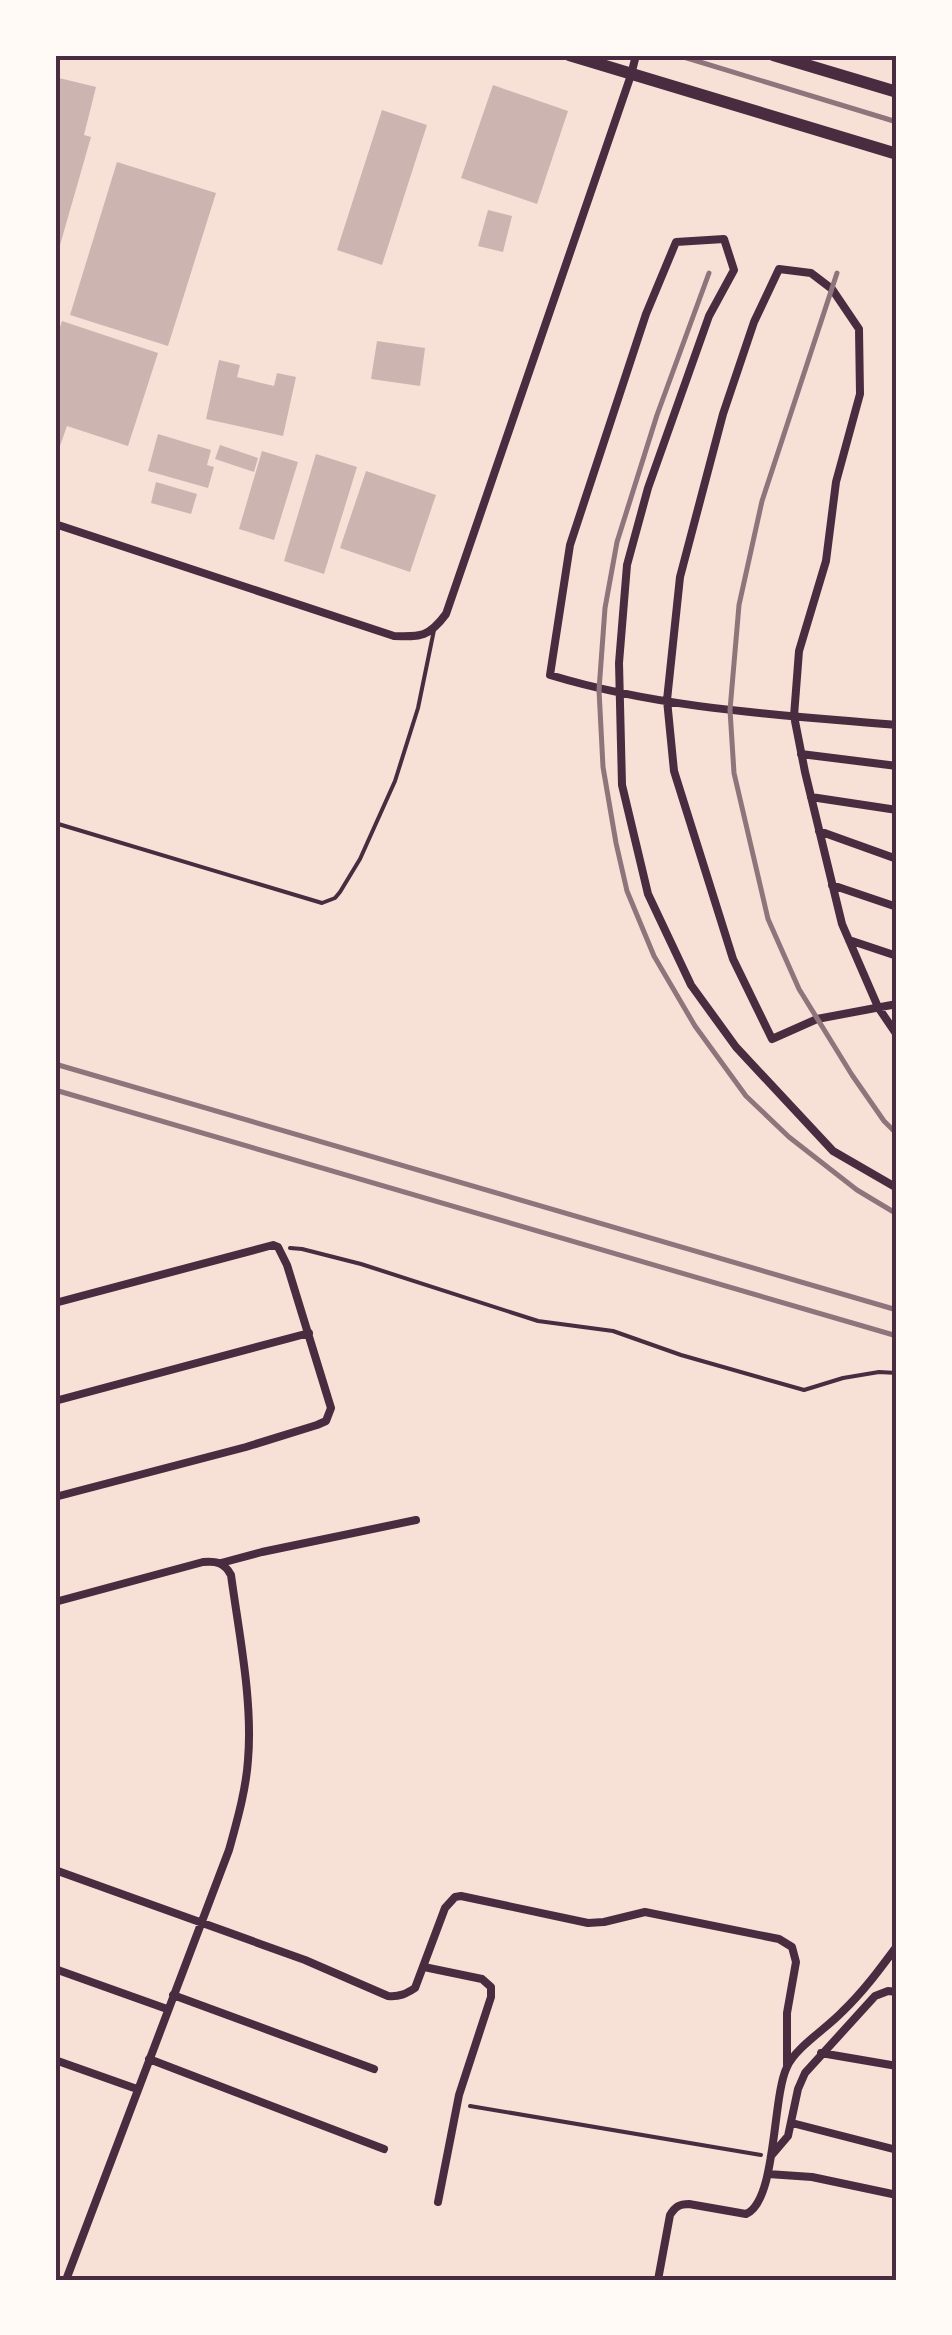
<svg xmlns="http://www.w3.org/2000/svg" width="952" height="2335" font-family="'Work Sans',sans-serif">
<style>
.building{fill:#ccb4b1}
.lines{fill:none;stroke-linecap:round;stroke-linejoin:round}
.path{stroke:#4a2c40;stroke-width:4}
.service{stroke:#4a2c40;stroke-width:4}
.minor{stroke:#4a2c40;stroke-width:8}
.trunk{stroke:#4a2c40;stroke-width:12}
.rail{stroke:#8f747c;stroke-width:5}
.neatline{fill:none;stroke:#4a2c40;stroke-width:4}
</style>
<rect width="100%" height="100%" fill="#f7e1d7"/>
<path class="building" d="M 55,77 L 96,87 L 84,135 L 91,137 L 56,259 Z
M 493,85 L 568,111 L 537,204 L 461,178 Z
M 382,110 L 427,125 L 382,265 L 337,250 Z
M 117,162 L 216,193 L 168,346 L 70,315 Z
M 488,210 L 512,216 L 503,252 L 478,246 Z
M 62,321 L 158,353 L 128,446 L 67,426 L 55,460 L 55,342 Z
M 377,341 L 425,348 L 420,386 L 371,379 Z
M 219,360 L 240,365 L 237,377 L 274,386 L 277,373 L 296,377 L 283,436 L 206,419 Z
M 158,434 L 211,450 L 207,465 L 214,467 L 208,488 L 148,471 Z
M 220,445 L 258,458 L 254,472 L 215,459 Z
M 262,451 L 298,462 L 274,540 L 239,529 Z
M 316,454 L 357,467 L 324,574 L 284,561 Z
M 366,471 L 436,495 L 410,572 L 340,548 Z
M 156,482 L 197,494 L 191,514 L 151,503 Z"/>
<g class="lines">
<path class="path" d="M 290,1248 L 302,1249 L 361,1264 L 538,1321 L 613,1331 L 681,1355 L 804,1390 L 843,1378 L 879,1372 L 897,1373
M 470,2106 L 761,2155"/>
<path class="service" d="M 55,823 L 322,903 L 335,898 L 340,892 L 360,859 L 395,781 L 418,708 L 434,630"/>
<path class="minor" d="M 55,524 L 394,636 C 421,637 429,637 446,614 L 631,75 L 636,55
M 897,725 C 781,715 662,709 550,675 L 570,545 L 646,314 L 676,242 L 724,239 L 734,270 L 709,316 L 648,488 L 627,565 L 619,663 L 622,785 L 648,894 L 691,985 L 736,1047 L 833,1151 L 897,1188
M 801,754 L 897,766
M 811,797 L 897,810
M 819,831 L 897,859
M 832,885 L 897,907
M 849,940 L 897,956
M 897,1004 L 817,1019 L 772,1039 L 733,959 L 674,771 L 667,700 L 680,577 L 723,414 L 754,322 L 779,269 L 811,273 L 832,289 L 859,329 L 860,394 L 836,482 L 826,561 L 799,651 L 794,716 L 805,772 L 842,924 L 878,1007 L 897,1035
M 55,1303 L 273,1245 L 278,1247 L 287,1265 L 331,1408 L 326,1421 L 317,1425 L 246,1447 L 55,1497
M 55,1401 L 309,1333
M 221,1563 L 262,1552 L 416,1520
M 55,1602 L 203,1562 C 216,1561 224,1562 231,1575 C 239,1634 253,1701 248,1760 C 246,1790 237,1821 229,1850 L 66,2280
M 55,1870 L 305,1960 L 388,1996 C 399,1997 406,1994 415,1988 L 445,1908 L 455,1897 L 461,1896 L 588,1923 L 604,1922 L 645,1912 L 779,1939 L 792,1947 L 796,1962 L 787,2013 L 787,2065
M 424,1967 L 482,1979 L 491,1987 L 491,1997 L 459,2095 L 438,2202
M 55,1969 L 167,2009
M 173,1995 L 374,2069
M 821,2053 L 897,2066
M 149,2059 L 384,2149
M 55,2060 L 137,2089
M 792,2123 L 897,2150
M 771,2156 L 788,2136 L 798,2089 L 805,2073 L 875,1996 L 888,1991 L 897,1992
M 768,2174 L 812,2177 L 897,2195
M 658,2280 L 670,2215 C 675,2207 679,2204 689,2204 L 746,2214 C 777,2201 772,2097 787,2067 C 795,2048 827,2028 842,2012 C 863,1992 880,1969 897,1946"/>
<path class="trunk" d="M 569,55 L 897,154
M 773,55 L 897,92"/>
<path class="rail" d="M 677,55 L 897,122
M 709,273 L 657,415 L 617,542 L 605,608 L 599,690 L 603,767 L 616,843 L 627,891 L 654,956 L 695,1026 L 746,1096 L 789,1137 L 857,1190 L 897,1214
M 837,273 L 762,501 L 739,605 L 730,710 L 734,773 L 768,919 L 799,989 L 852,1075 L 884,1121 L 897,1134
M 55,1064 L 897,1310
M 55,1090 L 897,1336"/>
</g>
<rect width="952" height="2335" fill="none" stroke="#fffaf5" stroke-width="115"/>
<rect x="58" y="58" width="836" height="2220" class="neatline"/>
</svg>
